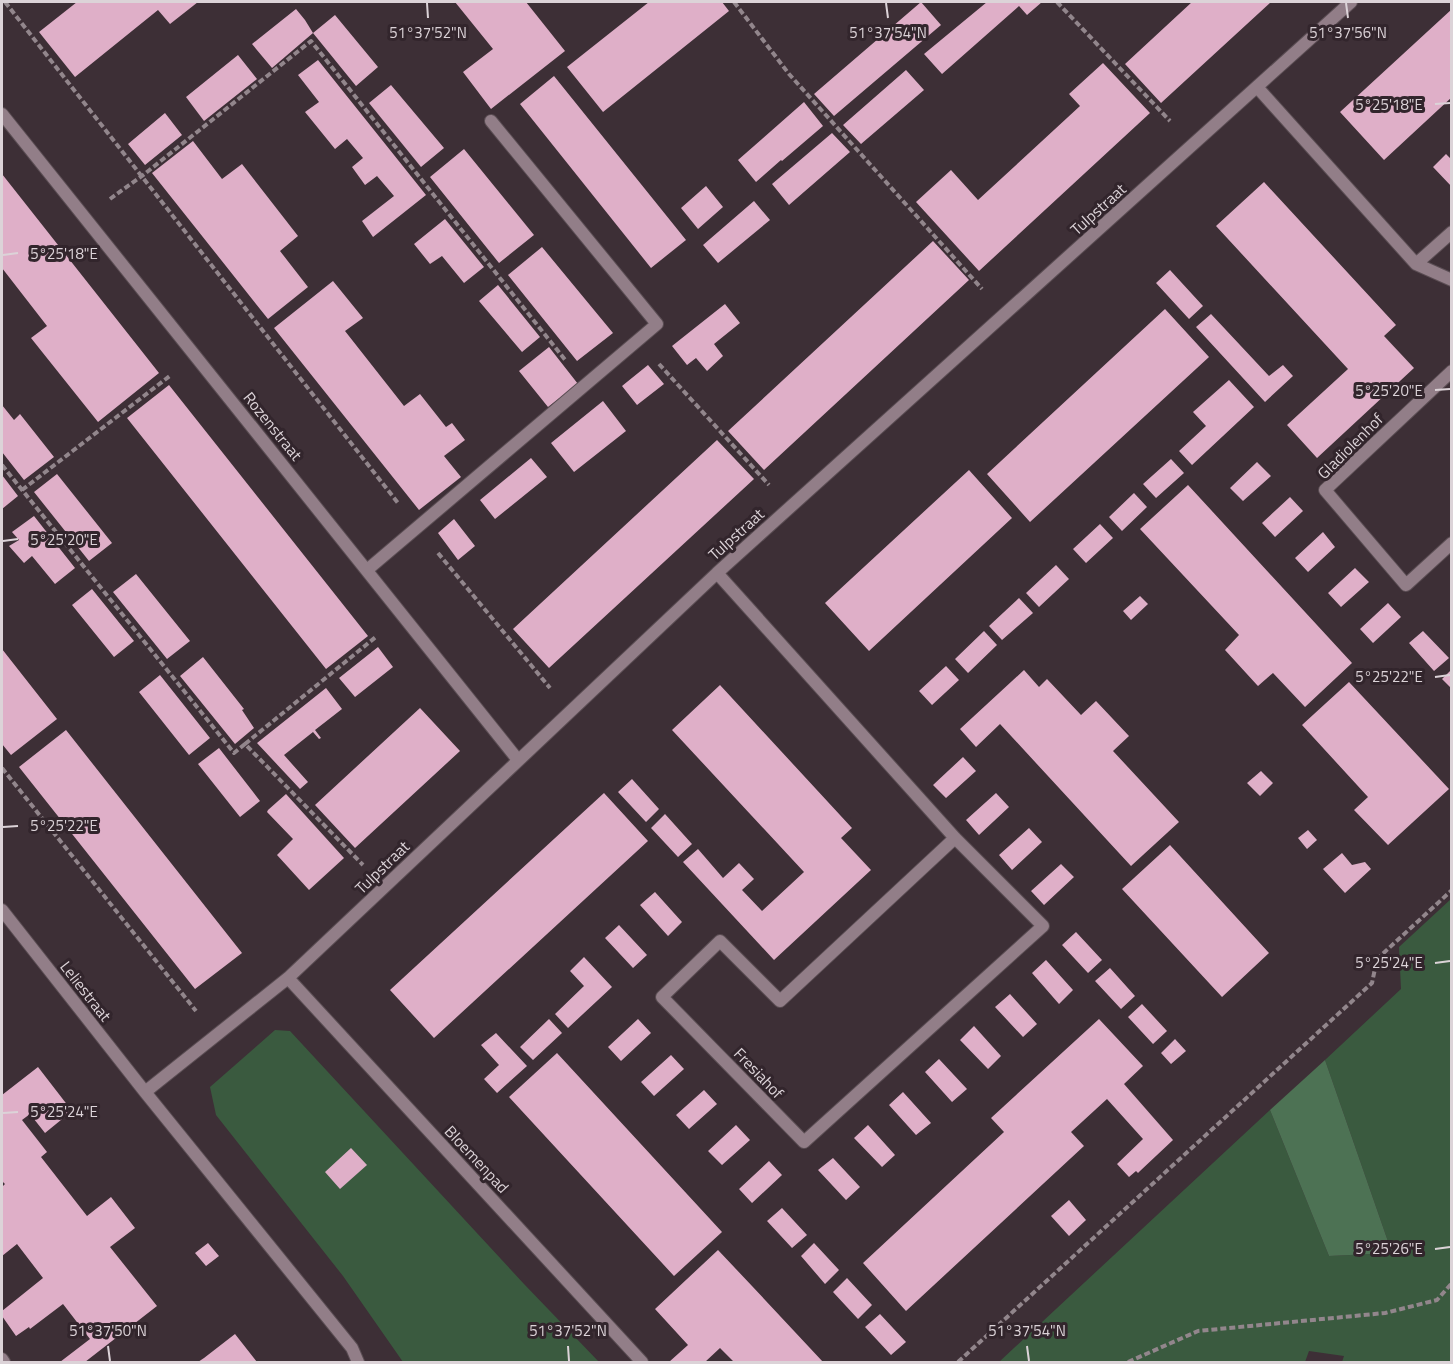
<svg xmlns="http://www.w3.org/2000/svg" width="1453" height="1364" font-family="'Titillium Web',sans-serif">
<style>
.green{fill:#3a5a3f}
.forest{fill:#4d7254}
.building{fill:#dfafc8}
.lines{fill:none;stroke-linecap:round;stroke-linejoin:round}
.service-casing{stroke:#5a4d53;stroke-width:14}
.minor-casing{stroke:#5a4d53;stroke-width:14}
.path{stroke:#92868c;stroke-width:4;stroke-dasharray:6 3;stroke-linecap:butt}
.service{stroke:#927e88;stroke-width:12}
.minor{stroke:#927e88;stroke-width:12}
.ticks{fill:none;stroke:#dcd3d8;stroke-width:2}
.labels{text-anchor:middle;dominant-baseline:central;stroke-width:6;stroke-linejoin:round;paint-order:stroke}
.street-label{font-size:16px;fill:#dcd3d8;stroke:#32252c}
.ticks-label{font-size:15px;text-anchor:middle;fill:#dcd3d8;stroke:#32252c;stroke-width:6;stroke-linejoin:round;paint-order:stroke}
</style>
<rect width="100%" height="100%" fill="#3d2f36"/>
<path class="green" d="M 1451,899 L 1451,1362 L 1342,1362 L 1344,1356 L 1309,1351 L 1305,1362 L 999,1362 L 1270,1110 L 1329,1256 L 1392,1253 L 1325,1060 L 1401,989 L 1399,947 Z
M 275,1030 L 290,1031 L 524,1284 L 599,1362 L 403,1362 L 343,1276 L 216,1115 L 210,1087 Z"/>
<path class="forest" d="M 1325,1060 L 1392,1253 L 1329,1256 L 1270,1110 Z"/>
<path class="building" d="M 77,2 L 198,2 L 170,24 L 158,10 L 75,77 L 39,32 Z
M 455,2 L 526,2 L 565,51 L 491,109 L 463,72 L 493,49 Z
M 649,2 L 722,2 L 729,11 L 603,112 L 567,67 Z
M 921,2 L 941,25 L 834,116 L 814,94 Z
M 987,2 L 1042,2 L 1027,15 L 1019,6 L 942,74 L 924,54 Z
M 1192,2 L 1271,2 L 1161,103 L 1125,64 Z
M 296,9 L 305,20 L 313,33 L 272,68 L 252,44 Z
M 1452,9 L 1452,97 L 1384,160 L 1340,112 Z
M 335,15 L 378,67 L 356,86 L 313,33 Z
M 238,55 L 257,79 L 204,121 L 186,97 Z
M 318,60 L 426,195 L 373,237 L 362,221 L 394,196 L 377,176 L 365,185 L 352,167 L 363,158 L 347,139 L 335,149 L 305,112 L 319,102 L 298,75 Z
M 1103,63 L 1150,113 L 979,271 L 916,202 L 951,170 L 978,200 L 1080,106 L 1069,94 Z
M 906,70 L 924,90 L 861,144 L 843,125 Z
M 554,76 L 686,240 L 651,268 L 520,104 Z
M 391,85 L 444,148 L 421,167 L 369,103 Z
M 804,102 L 823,126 L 782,161 L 781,160 L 756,182 L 738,160 Z
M 165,113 L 182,135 L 145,165 L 128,144 Z
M 832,133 L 850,152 L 789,205 L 772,184 Z
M 193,141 L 222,179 L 242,164 L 298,236 L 280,251 L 308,287 L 268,319 L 152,173 Z
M 464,149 L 534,235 L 499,263 L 430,177 Z
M 1446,154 L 1452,160 L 1452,187 L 1433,167 Z
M 2,174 L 159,373 L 98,422 L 31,338 L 47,326 L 2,268 Z
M 1264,182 L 1396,325 L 1384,336 L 1414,368 L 1317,458 L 1287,425 L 1348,369 L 1216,226 Z
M 706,186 L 723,207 L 698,229 L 681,208 Z
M 754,201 L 770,220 L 718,263 L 703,245 Z
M 445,219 L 484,267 L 464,283 L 442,256 L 430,264 L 414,244 Z
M 933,241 L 969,280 L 764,470 L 728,431 Z
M 542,247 L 613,333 L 577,361 L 508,275 Z
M 1170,270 L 1203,306 L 1189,319 L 1156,283 Z
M 333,281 L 363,318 L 345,331 L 404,406 L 420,394 L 446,427 L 452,423 L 465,440 L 444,456 L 461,477 L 419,510 L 274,328 Z
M 498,285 L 540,337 L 522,352 L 479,301 Z
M 725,304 L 740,323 L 714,344 L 723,356 L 707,371 L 696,358 L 687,365 L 672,346 Z
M 1165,309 L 1209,357 L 1030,522 L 987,474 Z
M 1211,314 L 1269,376 L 1283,365 L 1293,376 L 1265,402 L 1196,327 Z
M 549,347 L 578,384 L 548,407 L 519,371 Z
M 648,365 L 664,384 L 637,405 L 622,386 Z
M 1229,380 L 1254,407 L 1192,465 L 1179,451 L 1206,426 L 1193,412 Z
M 169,385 L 368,636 L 326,669 L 127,418 Z
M 603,401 L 626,431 L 574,472 L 551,443 Z
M 2,405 L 14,420 L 20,414 L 54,457 L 24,480 L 2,452 Z
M 717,440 L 754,479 L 549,668 L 513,629 Z
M 531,458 L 547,477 L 495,519 L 480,500 Z
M 1171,459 L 1184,473 L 1156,498 L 1143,484 Z
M 1257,462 L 1271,476 L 1243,501 L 1230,488 Z
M 969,470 L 1012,518 L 869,651 L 825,603 Z
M 57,474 L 112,543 L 89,561 L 34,492 Z
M 2,475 L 18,496 L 2,509 Z
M 1188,485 L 1352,663 L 1305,707 L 1273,673 L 1258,686 L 1257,685 L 1225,650 L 1239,635 L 1140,529 Z
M 1134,493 L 1147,507 L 1122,531 L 1109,517 Z
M 1290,497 L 1303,511 L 1275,537 L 1262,523 Z
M 34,516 L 75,568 L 55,584 L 32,556 L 24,563 L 9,546 L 19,540 L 12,532 Z
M 454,519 L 475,546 L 458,560 L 438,533 Z
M 1100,524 L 1113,538 L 1086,563 L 1073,549 Z
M 1323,532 L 1335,547 L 1308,572 L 1295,558 Z
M 1056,565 L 1069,579 L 1039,607 L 1026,593 Z
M 1355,568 L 1369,582 L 1341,607 L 1328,593 Z
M 136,574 L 190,641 L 167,659 L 113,592 Z
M 92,589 L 134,641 L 114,657 L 72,605 Z
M 1140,596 L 1148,604 L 1131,620 L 1123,611 Z
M 1019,598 L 1033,613 L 1002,640 L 989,626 Z
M 1388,603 L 1401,617 L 1373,643 L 1360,629 Z
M 984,631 L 997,645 L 968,673 L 955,659 Z
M 1423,631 L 1449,658 L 1434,671 L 1409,643 Z
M 378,647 L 393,667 L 355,697 L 339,678 Z
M 2,649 L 57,719 L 11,755 L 2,744 Z
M 203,657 L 244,709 L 242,710 L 254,728 L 235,744 L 180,676 Z
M 946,666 L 959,680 L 932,705 L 919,691 Z
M 1452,669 L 1452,689 L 1442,679 Z
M 1024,670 L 1039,687 L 1047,679 L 1081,715 L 1096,701 L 1129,736 L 1113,751 L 1179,822 L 1131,866 L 1000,724 L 976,747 L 960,729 Z
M 160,675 L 210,738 L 189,755 L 139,692 Z
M 1349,682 L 1449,789 L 1388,845 L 1354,810 L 1368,797 L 1302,725 Z
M 720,685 L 852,828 L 841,838 L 871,870 L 774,960 L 683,862 L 698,849 L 723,878 L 739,863 L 754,879 L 742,890 L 762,911 L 804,872 L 672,730 Z
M 326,688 L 342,709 L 315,730 L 321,738 L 319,739 L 313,732 L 284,755 L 308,782 L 300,789 L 257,743 Z
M 420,708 L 460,751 L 355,848 L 315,805 Z
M 66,730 L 242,953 L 195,989 L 19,767 Z
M 219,748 L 260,801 L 240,817 L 198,764 Z
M 963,757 L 976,771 L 946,798 L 933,785 Z
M 1261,771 L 1273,783 L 1260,796 L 1247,783 Z
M 632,779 L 659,809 L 646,822 L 618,792 Z
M 604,793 L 648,841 L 434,1038 L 390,990 Z
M 996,793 L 1009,807 L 979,835 L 966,820 Z
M 286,794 L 344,858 L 309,890 L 277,855 L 293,839 L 267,812 L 268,810 Z
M 665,814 L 692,844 L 678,857 L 651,828 Z
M 1029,828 L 1042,842 L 1012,870 L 999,855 Z
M 1308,830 L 1317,840 L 1307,849 L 1298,838 Z
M 1170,845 L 1269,953 L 1222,997 L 1122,889 Z
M 1342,853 L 1352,865 L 1365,862 L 1371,869 L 1345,893 L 1323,869 Z
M 1061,864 L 1074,877 L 1044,905 L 1031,891 Z
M 655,892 L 682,922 L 668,936 L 640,905 Z
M 619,925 L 647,955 L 633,968 L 605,938 Z
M 1076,932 L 1102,960 L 1088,973 L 1062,945 Z
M 584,957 L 612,987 L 568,1028 L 555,1014 L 584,986 L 570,971 Z
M 1046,960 L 1073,990 L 1059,1004 L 1032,973 Z
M 1110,968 L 1135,996 L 1121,1009 L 1095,981 Z
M 1010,994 L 1037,1024 L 1023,1037 L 995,1007 Z
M 1142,1004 L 1167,1031 L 1153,1044 L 1128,1017 Z
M 549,1019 L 562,1033 L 533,1060 L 520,1047 Z
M 638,1019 L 651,1033 L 621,1061 L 608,1047 Z
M 1099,1019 L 1143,1066 L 1124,1084 L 1173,1140 L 1140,1171 L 1138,1173 L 1136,1171 L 1129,1177 L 1117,1164 L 1143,1139 L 1107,1099 L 1071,1132 L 1084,1146 L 906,1311 L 863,1263 L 1004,1132 L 991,1118 Z
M 974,1026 L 1001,1056 L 988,1069 L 960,1040 Z
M 496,1033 L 527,1066 L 497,1093 L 484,1079 L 499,1065 L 481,1045 Z
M 1175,1039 L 1186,1051 L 1171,1064 L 1161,1053 Z
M 557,1053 L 722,1232 L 674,1276 L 509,1097 Z
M 671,1055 L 684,1069 L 654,1096 L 641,1082 Z
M 939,1059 L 967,1089 L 952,1102 L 925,1072 Z
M 38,1067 L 72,1111 L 45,1133 L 30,1114 L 22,1120 L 47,1152 L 41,1157 L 87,1216 L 111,1197 L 135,1228 L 110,1247 L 157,1306 L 85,1362 L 60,1362 L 90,1339 L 63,1304 L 30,1329 L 29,1327 L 16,1336 L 2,1316 L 2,1311 L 43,1278 L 17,1244 L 2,1256 L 2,1183 L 3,1186 L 5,1184 L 2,1181 L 2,1095 Z
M 704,1090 L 717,1104 L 689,1129 L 676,1115 Z
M 903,1092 L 931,1123 L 916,1135 L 889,1105 Z
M 736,1125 L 750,1140 L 722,1165 L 708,1151 Z
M 868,1125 L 895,1155 L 882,1167 L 854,1138 Z
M 351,1148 L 367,1165 L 340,1189 L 325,1172 Z
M 833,1158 L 860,1187 L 846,1200 L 818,1170 Z
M 769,1161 L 782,1175 L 752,1203 L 739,1189 Z
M 1069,1200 L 1086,1220 L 1069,1236 L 1051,1216 Z
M 782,1208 L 807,1235 L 792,1248 L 767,1221 Z
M 208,1243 L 219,1256 L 206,1266 L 195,1253 Z
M 814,1243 L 839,1270 L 825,1284 L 801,1256 Z
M 718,1250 L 752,1286 L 823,1362 L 734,1362 L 720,1348 L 705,1362 L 669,1362 L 688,1345 L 655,1309 Z
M 847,1278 L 872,1305 L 858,1319 L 833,1292 Z
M 880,1314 L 906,1342 L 891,1355 L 865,1327 Z
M 235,1334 L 257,1362 L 198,1362 L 204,1358 Z"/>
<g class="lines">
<g class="service-casing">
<path id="service" d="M 367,570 L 657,324 L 491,121"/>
</g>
<g class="minor-casing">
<path id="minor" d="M 1257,87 L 1416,264 L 1452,280
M 2,114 L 518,760
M 1416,264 L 1452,232
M 1452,371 L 1325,490 L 1406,585 L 1452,543
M 717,573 L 955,838 L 1043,926 L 804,1142 L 662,997 L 720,941 L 780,1001 L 955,838
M 2,910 L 145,1092 L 352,1348 L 358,1362
M 288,978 L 642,1362
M 145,1092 L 288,978 L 717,573 L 1351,2
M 2,1359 L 4,1362"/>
</g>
<path class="path" d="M 5,2 L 398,503
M 734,2 L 789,74 L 982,289
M 1057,2 L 1170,121
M 110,199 L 142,176 L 311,41 L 566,361
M 659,364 L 769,485
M 2,465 L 234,753 L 245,744 L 363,865
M 22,490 L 171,375
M 438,553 L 550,688
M 245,744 L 377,636
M 2,768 L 196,1011
M 958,1362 L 1372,983 L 1377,959 L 1452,890
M 1128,1362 L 1198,1331 L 1385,1313 L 1437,1300 L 1452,1283"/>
<use href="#service" class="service"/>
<use href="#minor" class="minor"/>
</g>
<path class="ticks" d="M 427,3 L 428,18M 886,3 L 888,18M 1346,3 L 1348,18M 1435,104 L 1450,103M 3,255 L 18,253M 1435,390 L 1450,389M 3,541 L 18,539M 1435,677 L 1450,675M 3,827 L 18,826M 1435,963 L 1450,961M 3,1113 L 18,1112M 1435,1249 L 1450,1247M 108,1346 L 110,1361M 568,1346 L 569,1361M 1027,1346 L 1029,1361"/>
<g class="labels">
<g class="street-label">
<text transform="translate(1098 209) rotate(-42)">Tulpstraat</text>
<text transform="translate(273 426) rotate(51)">Rozenstraat</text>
<text transform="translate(1350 446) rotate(-45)">Gladiolenhof</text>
<text transform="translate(736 534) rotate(-42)">Tulpstraat</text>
<text transform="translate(382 867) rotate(-44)">Tulpstraat</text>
<text transform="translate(86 991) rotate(52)">Leliestraat</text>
<text transform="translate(759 1073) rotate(46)">Fresiahof</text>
<text transform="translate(477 1159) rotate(47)">Bloemenpad</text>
</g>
</g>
<g class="ticks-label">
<text x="428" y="38">51°37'52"N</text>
<text x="888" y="38">51°37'54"N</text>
<text x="1348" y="38">51°37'56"N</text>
<text x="1389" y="110">5°25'18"E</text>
<text x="64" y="259">5°25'18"E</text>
<text x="1389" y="396">5°25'20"E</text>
<text x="64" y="545">5°25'20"E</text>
<text x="1389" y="682">5°25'22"E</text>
<text x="64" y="831">5°25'22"E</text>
<text x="1389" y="968">5°25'24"E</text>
<text x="64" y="1117">5°25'24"E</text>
<text x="1389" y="1254">5°25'26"E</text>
<text x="108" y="1336">51°37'50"N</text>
<text x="568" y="1336">51°37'52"N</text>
<text x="1027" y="1336">51°37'54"N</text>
</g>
<rect width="1453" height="1364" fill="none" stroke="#dcd3d8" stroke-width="6"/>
</svg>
